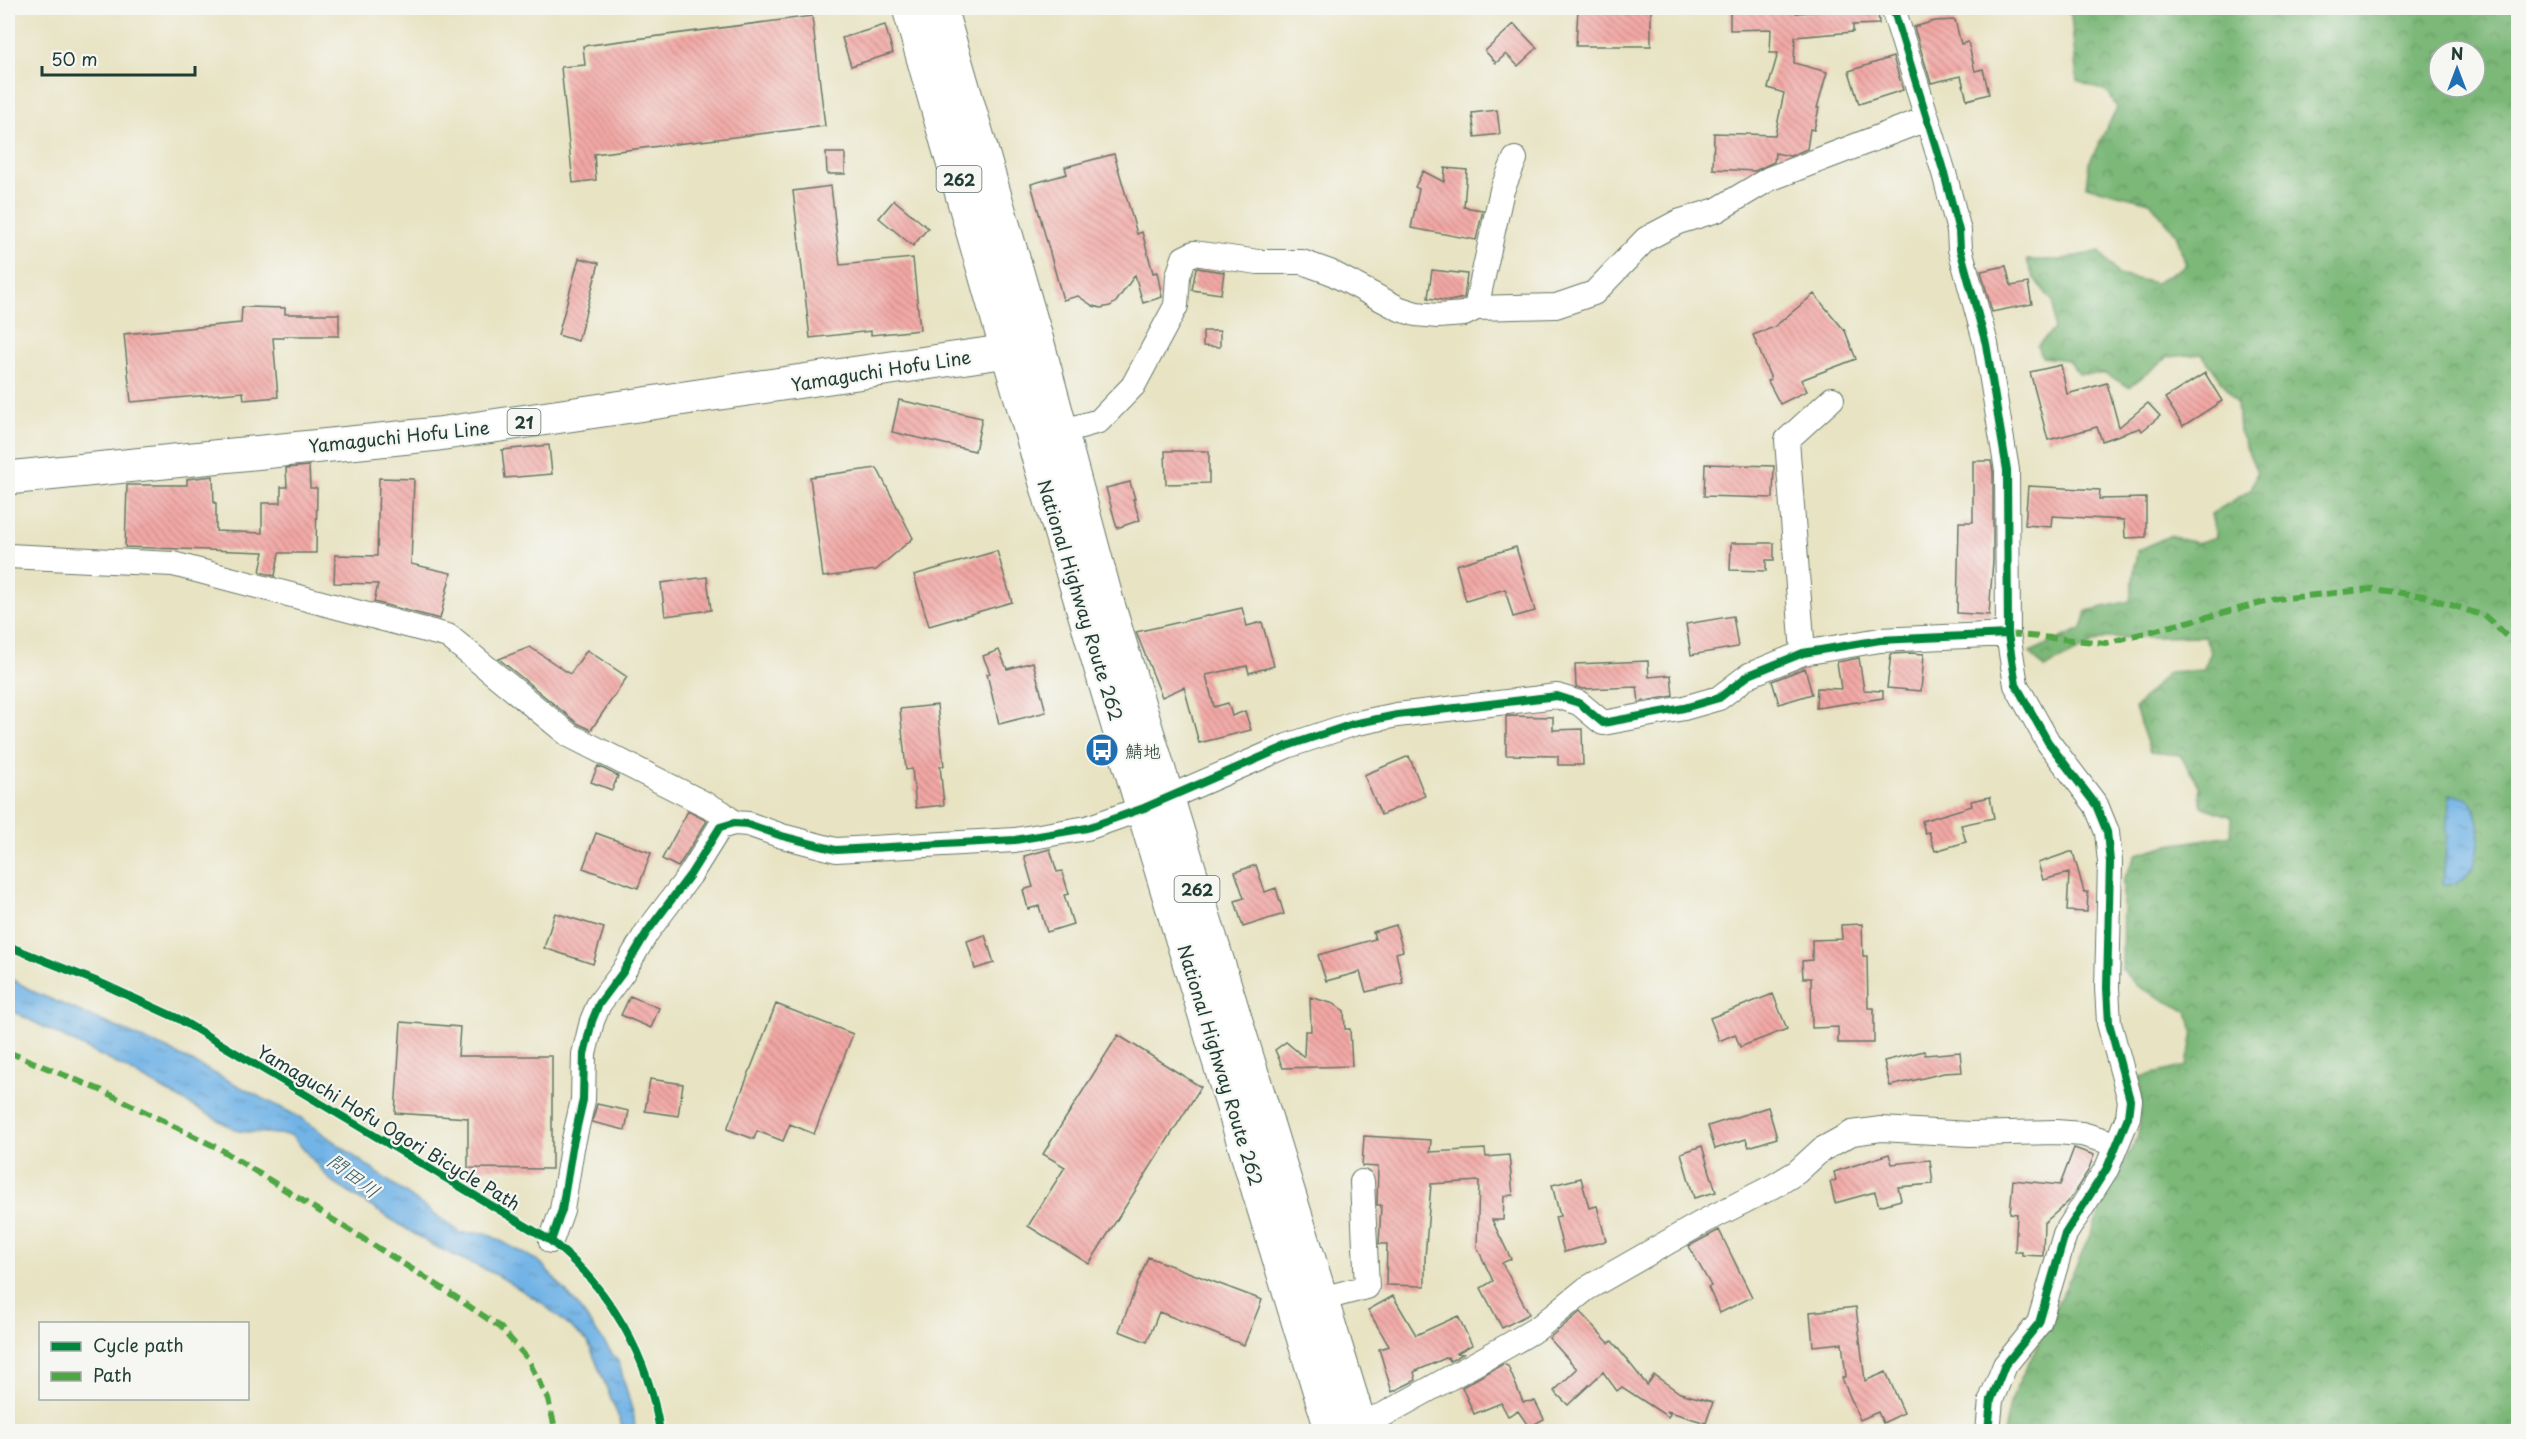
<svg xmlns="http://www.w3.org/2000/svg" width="2526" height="1439" font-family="'Playpen Sans','Klee One',sans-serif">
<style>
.forest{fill:url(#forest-crowns);stroke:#4e7a56;stroke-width:1.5;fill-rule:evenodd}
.water{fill:url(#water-ripples);stroke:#48788d;stroke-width:1.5}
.building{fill:url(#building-back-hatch)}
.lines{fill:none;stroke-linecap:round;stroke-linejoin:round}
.street-casing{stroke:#657766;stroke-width:26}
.primary-casing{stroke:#657766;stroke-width:35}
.highway-casing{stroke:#657766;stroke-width:35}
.street{stroke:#fff;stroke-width:24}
.primary{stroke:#fff;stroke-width:33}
.highway{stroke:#fff;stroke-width:33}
.quiet{stroke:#4fa644;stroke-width:6;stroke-dasharray:12 6;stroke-linecap:butt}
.cycleway-casing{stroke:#f6f6f2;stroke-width:11}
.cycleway{stroke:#00873e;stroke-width:8}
.labels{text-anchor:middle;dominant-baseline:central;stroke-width:4.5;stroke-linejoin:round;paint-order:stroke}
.shield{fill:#f6f6f2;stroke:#60746d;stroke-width:1.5}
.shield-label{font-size:16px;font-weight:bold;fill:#1f3d34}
.street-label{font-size:18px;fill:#1f3d34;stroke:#f6f6f2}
.poi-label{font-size:18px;fill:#1f3d34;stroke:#f6f6f2;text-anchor:start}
.water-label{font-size:20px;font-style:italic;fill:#345a60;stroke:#f6f6f2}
</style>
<defs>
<pattern id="forest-crowns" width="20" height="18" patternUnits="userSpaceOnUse" patternTransform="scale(1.5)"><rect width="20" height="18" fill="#7cb878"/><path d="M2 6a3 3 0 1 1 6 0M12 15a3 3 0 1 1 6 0" fill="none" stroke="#659763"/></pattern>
<pattern id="water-ripples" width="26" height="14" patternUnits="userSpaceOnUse" patternTransform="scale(1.5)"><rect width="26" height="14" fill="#71b3e6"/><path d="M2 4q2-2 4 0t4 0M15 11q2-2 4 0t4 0" fill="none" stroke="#5c93bb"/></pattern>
<pattern id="building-back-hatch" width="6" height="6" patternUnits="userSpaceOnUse" patternTransform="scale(1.5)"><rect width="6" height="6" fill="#f3a8a5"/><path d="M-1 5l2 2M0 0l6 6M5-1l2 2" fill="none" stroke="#c48a87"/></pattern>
</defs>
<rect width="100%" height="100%" fill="#f6f6f2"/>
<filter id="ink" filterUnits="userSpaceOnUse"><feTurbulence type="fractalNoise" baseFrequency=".0167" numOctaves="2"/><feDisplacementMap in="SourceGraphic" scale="12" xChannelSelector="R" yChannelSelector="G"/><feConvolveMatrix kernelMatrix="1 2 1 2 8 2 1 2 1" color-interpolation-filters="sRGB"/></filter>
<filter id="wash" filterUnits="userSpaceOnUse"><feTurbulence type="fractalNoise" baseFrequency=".008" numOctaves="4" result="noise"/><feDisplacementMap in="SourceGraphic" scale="24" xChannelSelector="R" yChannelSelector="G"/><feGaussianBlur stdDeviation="1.35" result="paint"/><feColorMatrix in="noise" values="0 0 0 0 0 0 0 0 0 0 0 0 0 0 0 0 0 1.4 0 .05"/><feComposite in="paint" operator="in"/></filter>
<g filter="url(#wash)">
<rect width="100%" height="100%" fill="#e8e3c3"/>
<path class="forest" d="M 2063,8 L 2518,8 L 2518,1431 L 2004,1432 L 2011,1399 L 2076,1266 L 2114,1181 L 2138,1136 L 2141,1102 L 2140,1077 L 2187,1066 L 2193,1032 L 2188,1012 L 2137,986 L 2122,970 L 2123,881 L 2137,854 L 2169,845 L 2231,835 L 2232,817 L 2201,806 L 2200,787 L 2180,755 L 2150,752 L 2135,708 L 2168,672 L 2203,670 L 2211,652 L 2204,636 L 2104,638 L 2044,668 L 2030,652 L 2082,629 L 2087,611 L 2130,601 L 2137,551 L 2169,536 L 2197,543 L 2216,537 L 2211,514 L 2251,490 L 2257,472 L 2239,431 L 2237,402 L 2202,354 L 2168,357 L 2129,387 L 2106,374 L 2079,374 L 2068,360 L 2042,357 L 2037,346 L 2054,329 L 2054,303 L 2033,277 L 2027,260 L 2059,260 L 2100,251 L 2118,275 L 2156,283 L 2186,265 L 2176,234 L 2150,202 L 2086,186 L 2089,163 L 2117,108 L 2109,93 L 2077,81 L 2071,15 ZM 2439,51 L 2475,51 L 2475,87 L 2439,87 Z"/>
<path class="water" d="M 2450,795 C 2457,795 2467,795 2471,802 C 2485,822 2482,867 2461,881 C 2457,884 2449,883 2443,884 Z
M 8,977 L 34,992 L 167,1049 L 301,1118 L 461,1233 L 486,1233 L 540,1262 L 575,1302 L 619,1363 L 634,1417 L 635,1431 L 622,1431 L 621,1423 L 588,1342 L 542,1303 L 499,1276 L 432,1245 L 332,1182 L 291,1135 L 238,1131 L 123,1067 L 8,1009 Z"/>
<g id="blocks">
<path class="building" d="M 1578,8 L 1651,8 L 1651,46 L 1576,46 Z
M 1730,8 L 1795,8 L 1796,13 L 1878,8 L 1879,24 L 1853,25 L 1853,32 L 1795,37 L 1794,63 L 1827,72 L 1817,108 L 1819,108 L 1814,130 L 1810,129 L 1807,149 L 1790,156 L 1775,153 L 1774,162 L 1755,171 L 1713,169 L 1714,133 L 1775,135 L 1784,93 L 1768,88 L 1778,53 L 1770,53 L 1771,29 L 1730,30 Z
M 812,16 L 825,126 L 594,154 L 596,180 L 573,183 L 561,67 L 585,65 L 583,46 Z
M 1955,20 L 1961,44 L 1968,42 L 1975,71 L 1983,69 L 1989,94 L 1967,100 L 1961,76 L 1931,83 L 1914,27 L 1935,21 Z
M 1514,24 L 1537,48 L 1518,66 L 1506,54 L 1496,63 L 1485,51 Z
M 885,25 L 893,53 L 851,66 L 842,38 Z
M 1893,57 L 1903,90 L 1859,104 L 1849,71 Z
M 1497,110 L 1500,134 L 1475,137 L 1472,113 Z
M 826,153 L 845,153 L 845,174 L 827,174 Z
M 1114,154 L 1137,234 L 1142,232 L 1153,273 L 1157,272 L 1162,297 L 1143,303 L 1135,275 L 1116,302 L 1110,306 L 1101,308 L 1093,306 L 1078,296 L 1063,300 L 1031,184 L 1067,174 L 1065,167 Z
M 1445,168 L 1467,170 L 1464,207 L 1483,210 L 1476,240 L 1411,228 L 1419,189 L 1415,187 L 1423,171 L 1444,182 Z
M 831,186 L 840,265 L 913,258 L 920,330 L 871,335 L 871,331 L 810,338 L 793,191 Z
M 894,200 L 928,228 L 913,246 L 879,218 Z
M 579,258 L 599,263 L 578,341 L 558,335 Z
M 2006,266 L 2011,286 L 2028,283 L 2032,304 L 1992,312 L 1981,271 Z
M 1196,268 L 1224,272 L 1221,294 L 1192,290 Z
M 1432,270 L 1467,274 L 1464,298 L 1449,301 L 1428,298 Z
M 1814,294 L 1845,331 L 1856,359 L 1801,380 L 1807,391 L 1780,404 L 1768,381 L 1771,379 L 1753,335 L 1774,327 Z
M 242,307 L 285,308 L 285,314 L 339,314 L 339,336 L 284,336 L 284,338 L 273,338 L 278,397 L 244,400 L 243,392 L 131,402 L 124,334 L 241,323 Z
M 1203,331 L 1220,331 L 1220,347 L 1203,346 Z
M 2061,365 L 2067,394 L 2107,383 L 2119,427 L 2148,403 L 2160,416 L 2142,431 L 2140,428 L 2102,441 L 2097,427 L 2048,440 L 2030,372 Z
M 2205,373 L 2222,401 L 2183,426 L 2165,398 Z
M 899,400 L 982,418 L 975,451 L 892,432 Z
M 549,445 L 552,474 L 505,478 L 502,450 Z
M 1165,451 L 1209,451 L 1209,483 L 1166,484 Z
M 1973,461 L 1991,461 L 1993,471 L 1993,560 L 1989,615 L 1957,613 L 1959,522 L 1973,522 Z
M 1705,464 L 1774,466 L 1773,498 L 1704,496 Z
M 309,466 L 310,488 L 317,488 L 316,553 L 279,553 L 275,576 L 260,572 L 264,552 L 125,547 L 127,485 L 187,485 L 187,479 L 213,476 L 214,503 L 216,503 L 216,531 L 262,533 L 262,503 L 281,503 L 281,487 L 287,487 L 286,468 Z
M 877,468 L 913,538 L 876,570 L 823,577 L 810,477 Z
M 379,478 L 414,479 L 411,564 L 451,573 L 440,619 L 374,602 L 378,584 L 334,583 L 335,555 L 377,556 Z
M 1130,482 L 1135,499 L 1133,499 L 1140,520 L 1117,528 L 1106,488 Z
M 2028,486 L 2100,490 L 2099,499 L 2146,498 L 2146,537 L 2125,538 L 2124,520 L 2052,516 L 2051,527 L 2025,525 Z
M 1731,543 L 1774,543 L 1774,560 L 1766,560 L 1766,571 L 1730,570 Z
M 1516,547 L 1535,611 L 1513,617 L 1505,589 L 1466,601 L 1456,565 Z
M 997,551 L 1012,602 L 929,626 L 914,575 Z
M 707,577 L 711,610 L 665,616 L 661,583 Z
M 1242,608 L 1247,626 L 1262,622 L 1274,666 L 1249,673 L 1247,666 L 1206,675 L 1214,707 L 1228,703 L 1232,716 L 1245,711 L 1251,730 L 1199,743 L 1184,687 L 1162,697 L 1136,632 Z
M 1733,616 L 1738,647 L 1691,655 L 1686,624 Z
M 530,647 L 570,674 L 587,650 L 627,677 L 591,730 L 577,723 L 499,659 Z
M 999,650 L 1007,669 L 1033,662 L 1046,712 L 999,724 L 987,674 L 990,673 L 983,656 Z
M 1911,653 L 1924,654 L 1921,691 L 1887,688 L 1891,654 Z
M 1859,658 L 1864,690 L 1883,691 L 1883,698 L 1816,708 L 1817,688 L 1841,689 L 1837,662 Z
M 1648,661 L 1649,677 L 1671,675 L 1673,696 L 1639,702 L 1637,687 L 1583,689 L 1576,687 L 1575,664 Z
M 1805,668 L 1812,694 L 1779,704 L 1772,681 Z
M 937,705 L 944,766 L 940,766 L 944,805 L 916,808 L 912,769 L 906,770 L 900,709 Z
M 1506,716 L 1553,717 L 1553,730 L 1582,729 L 1583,765 L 1558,765 L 1558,756 L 1506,755 Z
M 1409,756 L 1425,796 L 1381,815 L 1364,775 Z
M 598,766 L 618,776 L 612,790 L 591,782 Z
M 1990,797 L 1994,818 L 1961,825 L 1966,842 L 1935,851 L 1929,832 L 1925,833 L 1922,821 L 1972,806 L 1971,801 Z
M 688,811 L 707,821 L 678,867 L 662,859 Z
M 596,833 L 651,853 L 638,888 L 583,868 Z
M 1050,849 L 1057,872 L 1062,871 L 1069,894 L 1064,895 L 1073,924 L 1047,932 L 1039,906 L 1028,909 L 1023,890 L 1033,887 L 1024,856 Z
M 2070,852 L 2073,852 L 2084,892 L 2088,892 L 2087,912 L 2067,911 L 2069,873 L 2043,880 L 2038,863 Z
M 1256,865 L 1265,892 L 1276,888 L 1284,914 L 1243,927 L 1235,901 L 1244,898 L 1235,872 Z
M 555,913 L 604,928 L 593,964 L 544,948 Z
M 1862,924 L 1863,956 L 1867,956 L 1868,1008 L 1874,1008 L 1874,1043 L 1838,1043 L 1838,1027 L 1812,1028 L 1811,978 L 1803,978 L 1802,961 L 1812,960 L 1812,940 L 1842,939 L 1841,925 Z
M 1396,925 L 1403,951 L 1396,953 L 1403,983 L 1366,992 L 1360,972 L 1326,981 L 1318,955 L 1375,939 L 1373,932 Z
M 985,935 L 994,963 L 975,969 L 967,941 Z
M 1773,994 L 1787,1029 L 1740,1047 L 1735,1034 L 1719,1041 L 1710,1018 Z
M 630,996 L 659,1008 L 651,1028 L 621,1015 Z
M 1310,997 L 1334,1004 L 1344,1011 L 1345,1029 L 1350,1029 L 1352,1066 L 1283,1068 L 1275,1050 L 1286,1042 L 1304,1057 L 1305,1031 L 1311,1031 Z
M 776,1004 L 853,1034 L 814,1134 L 790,1124 L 783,1141 L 757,1131 L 754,1139 L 727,1129 Z
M 401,1022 L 460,1027 L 458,1056 L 552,1056 L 552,1169 L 468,1168 L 468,1118 L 395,1113 Z
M 1118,1035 L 1201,1087 L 1089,1264 L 1028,1226 L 1065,1167 L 1043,1154 Z
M 1924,1051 L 1925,1055 L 1960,1052 L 1962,1072 L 1944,1073 L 1890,1086 L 1884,1061 Z
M 650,1079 L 683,1084 L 678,1116 L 645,1111 Z
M 597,1104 L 629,1111 L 625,1130 L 592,1122 Z
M 1768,1107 L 1777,1138 L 1749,1147 L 1746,1139 L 1715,1149 L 1708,1126 Z
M 1364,1136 L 1431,1140 L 1430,1152 L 1485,1149 L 1486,1157 L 1509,1155 L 1513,1195 L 1504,1196 L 1503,1220 L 1492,1220 L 1511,1259 L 1502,1263 L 1529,1314 L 1502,1328 L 1481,1288 L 1493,1281 L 1477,1247 L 1479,1181 L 1431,1184 L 1425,1258 L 1425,1286 L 1386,1285 L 1387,1244 L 1379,1244 L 1381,1205 L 1377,1205 L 1378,1167 L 1362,1166 Z
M 1702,1146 L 1716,1192 L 1694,1198 L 1681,1153 Z
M 2074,1148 L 2094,1155 L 2088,1171 L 2068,1202 L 2044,1223 L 2043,1256 L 2022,1255 L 2022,1252 L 2015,1252 L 2017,1214 L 2010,1213 L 2013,1180 L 2060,1185 Z
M 1889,1154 L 1892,1164 L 1930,1160 L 1933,1184 L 1898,1187 L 1901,1200 L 1879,1206 L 1875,1192 L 1835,1203 L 1830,1182 L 1836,1180 L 1834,1172 Z
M 1581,1178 L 1589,1208 L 1597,1206 L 1606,1241 L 1564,1252 L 1555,1217 L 1560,1216 L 1552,1185 Z
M 1719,1230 L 1752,1297 L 1720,1313 L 1708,1287 L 1711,1286 L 1689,1246 Z
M 1148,1257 L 1262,1300 L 1244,1345 L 1159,1312 L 1147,1342 L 1119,1331 Z
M 1393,1296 L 1416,1335 L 1458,1316 L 1472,1345 L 1457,1353 L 1463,1354 L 1450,1361 L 1448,1357 L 1414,1372 L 1416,1380 L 1392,1392 L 1379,1349 L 1389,1346 L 1368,1310 Z
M 1856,1307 L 1865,1381 L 1886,1372 L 1904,1413 L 1883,1423 L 1878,1412 L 1860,1420 L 1842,1378 L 1846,1376 L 1842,1343 L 1813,1346 L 1810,1312 Z
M 1580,1312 L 1609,1343 L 1612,1341 L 1647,1385 L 1654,1375 L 1680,1393 L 1713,1402 L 1706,1423 L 1667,1411 L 1670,1414 L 1668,1417 L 1622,1387 L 1617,1391 L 1603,1372 L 1568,1405 L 1554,1391 L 1577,1369 L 1549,1338 Z
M 1503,1364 L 1508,1366 L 1523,1402 L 1535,1401 L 1544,1419 L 1529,1427 L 1518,1411 L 1508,1416 L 1501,1403 L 1474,1414 L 1462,1387 Z"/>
</g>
</g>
<g filter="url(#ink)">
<use href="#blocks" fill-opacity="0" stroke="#657766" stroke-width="1.5"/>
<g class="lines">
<g class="street-casing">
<path id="street" d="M 1893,8 L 1944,173 L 1959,231 L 1960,249 L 1986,344 L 2007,470 L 2008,634 L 2016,685 L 2048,742 L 2096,805 L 2107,832 L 2110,862 L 2107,988 L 2109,1023 L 2130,1100 L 2128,1117 L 2107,1168 L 2065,1234 L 2039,1323 L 2005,1365 L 1991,1400 L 1988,1432
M 1476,308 L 1502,190 L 1515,159
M 1060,432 L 1099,421 L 1133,386 L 1176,306 L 1178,276 L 1184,258 L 1194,253 L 1258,262 L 1302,262 L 1330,272 L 1400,309 L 1416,314 L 1438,316 L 1464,314 L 1476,308 L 1556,306 L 1594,293 L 1646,239 L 1678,222 L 1717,210 L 1769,179 L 1926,119
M 8,556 L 173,564 L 448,636 L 569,735 L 721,812 L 734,823
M 1803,653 L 1787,440 L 1832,399
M 551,1241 L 562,1210 L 572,1148 L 583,1100 L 584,1054 L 592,1021 L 599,1004 L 623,972 L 647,932 L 690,875 L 720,827 L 734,823 L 748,824 L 782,836 L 836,850 L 1015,840 L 1087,828 L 1144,808 L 1287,746 L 1353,724 L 1397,715 L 1557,696 L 1579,703 L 1603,723 L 1684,708 L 1719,698 L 1749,675 L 1803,653 L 1880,640 L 2008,634
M 1321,1299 L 1367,1287 L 1362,1182
M 1346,1427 L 1383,1415 L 1507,1346 L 1538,1328 L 1586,1289 L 1703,1222 L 1774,1186 L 1797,1172 L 1821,1150 L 1852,1133 L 1881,1129 L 1970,1134 L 2056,1132 L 2082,1134 L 2116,1144"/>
</g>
<g class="primary-casing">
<path id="primary" d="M 8,478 L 438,434 L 1008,351 L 1033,345"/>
</g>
<g class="highway-casing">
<path id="highway" d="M 909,8 C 1043,484 1187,958 1332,1432
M 940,8 L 1038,344 L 1107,601 L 1362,1432"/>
</g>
<use href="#street" class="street"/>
<use href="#primary" class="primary"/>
<use href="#highway" class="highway"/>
<path class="quiet" d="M 2008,634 L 2106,643 L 2277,599 L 2372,589 L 2424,596 L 2485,616 L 2518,647
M 8,1052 L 103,1091 L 220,1149 L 442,1288 L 500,1327 L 527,1358 L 548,1399 L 556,1432"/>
<g class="cycleway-casing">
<path id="cycleway" d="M 1893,8 L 1944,173 L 1959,231 L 1960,249 L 1986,344 L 2007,470 L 2008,634 L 2016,685 L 2048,742 L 2096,805 L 2107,832 L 2110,862 L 2107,988 L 2109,1023 L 2130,1100 L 2128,1117 L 2107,1168 L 2065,1234 L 2039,1323 L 2005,1365 L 1991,1400 L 1988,1432
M 8,946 L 103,984 L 179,1019 L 551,1241 C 610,1288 649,1357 660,1432
M 551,1241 L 562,1210 L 572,1148 L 583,1100 L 584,1054 L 592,1021 L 599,1004 L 623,972 L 647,932 L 690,875 L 720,827 L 734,823 L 748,824 L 782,836 L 836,850 L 1015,840 L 1087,828 L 1144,808 L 1287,746 L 1353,724 L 1397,715 L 1557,696 L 1579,703 L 1603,723 L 1684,708 L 1719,698 L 1749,675 L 1803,653 L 1880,640 L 2008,634"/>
</g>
<use href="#cycleway" class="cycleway"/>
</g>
</g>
<defs>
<g id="bus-disc" transform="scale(1.725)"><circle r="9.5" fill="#1f6fb2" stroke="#f6f6f2"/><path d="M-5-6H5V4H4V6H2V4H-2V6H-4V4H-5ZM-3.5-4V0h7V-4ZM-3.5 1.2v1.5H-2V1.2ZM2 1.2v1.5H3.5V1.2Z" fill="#fff"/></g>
</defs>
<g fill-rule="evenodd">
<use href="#bus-disc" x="1102" y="750"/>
</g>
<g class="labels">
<g class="shield">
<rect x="936.5" y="166" width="45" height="26" rx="4.5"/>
<rect x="507.5" y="409" width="33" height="26" rx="4.5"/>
<rect x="1174.5" y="876" width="45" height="26" rx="4.5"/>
</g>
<g class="shield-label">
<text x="959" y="179">262</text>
<text x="524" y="422">21</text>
<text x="1197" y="889">262</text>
</g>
<g class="street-label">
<text transform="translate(881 370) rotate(-9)">Yamaguchi Hofu Line</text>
<text transform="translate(399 436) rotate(-6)">Yamaguchi Hofu Line</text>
<text transform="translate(1081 600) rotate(73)">National Highway Route 262</text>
<text transform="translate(1221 1065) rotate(73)">National Highway Route 262</text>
<text transform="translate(389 1127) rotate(31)">Yamaguchi Hofu Ogori Bicycle Path</text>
</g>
<g class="poi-label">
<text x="1125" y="750">鯖地</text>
</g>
<g class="water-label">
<text transform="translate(354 1175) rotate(37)">問田川</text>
</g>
</g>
<rect width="2526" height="1439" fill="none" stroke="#f6f6f2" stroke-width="30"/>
<rect x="39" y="1322" width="210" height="78" fill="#f6f6f2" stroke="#a0aca6" stroke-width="1.5"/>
<rect x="51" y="1342" width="30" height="9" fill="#00873e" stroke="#a0aca6" stroke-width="1.5"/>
<text x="93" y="1352" font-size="18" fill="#1f3d34">Cycle path</text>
<rect x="51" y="1372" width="30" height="9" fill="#4fa644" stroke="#a0aca6" stroke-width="1.5"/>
<text x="93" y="1382" font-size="18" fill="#1f3d34">Path</text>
<g transform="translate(2457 69)"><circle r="28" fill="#f6f6f2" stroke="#a0aca6" stroke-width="1.5"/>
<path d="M0-4.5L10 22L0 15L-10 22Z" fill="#1f6fb2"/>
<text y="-9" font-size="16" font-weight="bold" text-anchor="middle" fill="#1f3d34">N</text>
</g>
<path d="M42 66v9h153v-9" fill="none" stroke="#1f3d34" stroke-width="3"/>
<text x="51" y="66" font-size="18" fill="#1f3d34" stroke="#f6f6f2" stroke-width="4.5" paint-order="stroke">50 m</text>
</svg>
